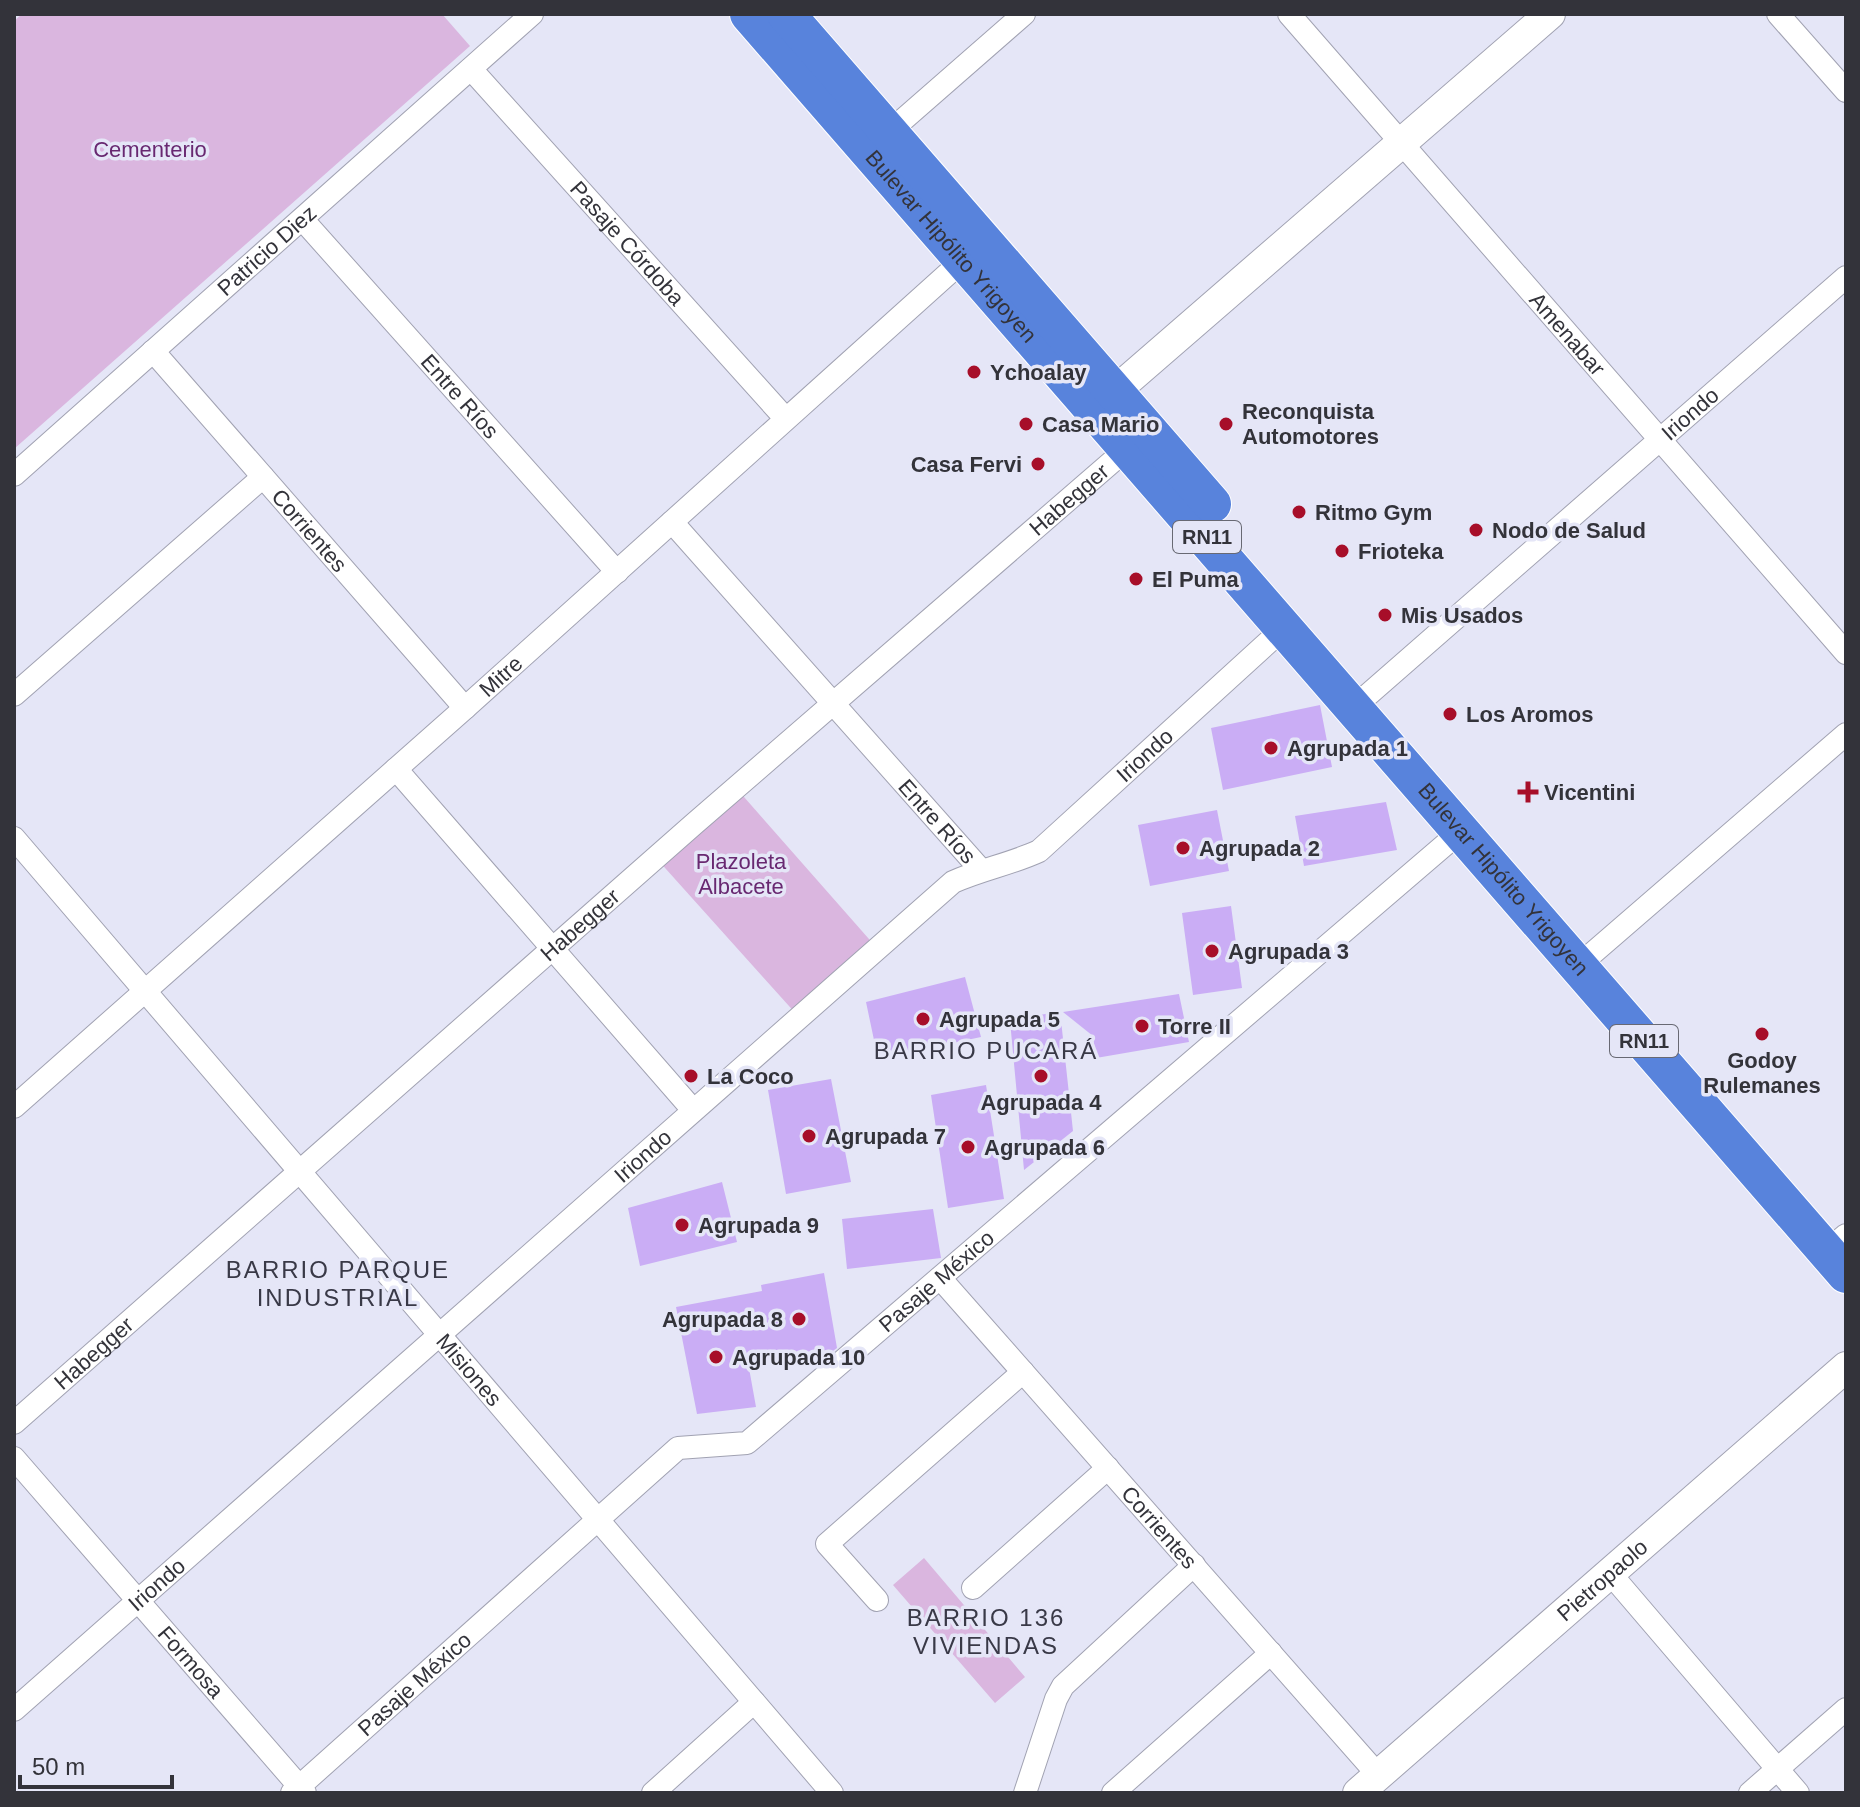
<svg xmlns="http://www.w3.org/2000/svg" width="1860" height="1807" font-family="Helvetica,sans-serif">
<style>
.green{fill:#dab6df}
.building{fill:#caadf5}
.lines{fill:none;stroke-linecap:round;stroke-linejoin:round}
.street-casing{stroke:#a1a2b2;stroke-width:24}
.secondary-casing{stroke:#a1a2b2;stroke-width:32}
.highway-casing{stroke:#fff;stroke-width:40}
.street{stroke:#fff;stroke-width:22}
.secondary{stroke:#fff;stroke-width:30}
.highway{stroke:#5883dc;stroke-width:38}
.poi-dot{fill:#a70e29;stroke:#e5e6f7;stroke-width:3}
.labels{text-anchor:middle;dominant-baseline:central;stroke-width:7;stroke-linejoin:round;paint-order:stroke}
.shield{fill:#e5e6f7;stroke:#686973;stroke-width:2}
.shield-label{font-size:20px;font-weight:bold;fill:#33333a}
.park-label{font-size:22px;fill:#682871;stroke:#e5e6f7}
.street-label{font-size:22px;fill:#33333a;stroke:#e5e6f7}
.poi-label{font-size:22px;font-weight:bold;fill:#33333a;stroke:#e5e6f7;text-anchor:start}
.neighbourhood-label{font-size:24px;letter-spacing:2px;fill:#393947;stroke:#e5e6f7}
</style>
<rect width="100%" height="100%" fill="#e5e6f7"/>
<path class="green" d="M 22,14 L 442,14 L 470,46 L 14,449 L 14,21 Z
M 737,789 L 876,947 L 798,1016 L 657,859 Z
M 924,1558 L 1025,1677 L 995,1703 L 893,1585 Z"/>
<path class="building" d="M 1320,705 L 1332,767 L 1223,790 L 1211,728 Z
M 1386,802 L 1397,850 L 1304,866 L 1295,816 Z
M 1217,810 L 1229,871 L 1150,886 L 1138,825 Z
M 1231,906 L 1242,988 L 1193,995 L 1182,913 Z
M 965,977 L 981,1037 L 878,1059 L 866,1002 Z
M 1179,994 L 1189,1042 L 1096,1058 L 1093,1036 L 1063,1012 Z
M 1060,1011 L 1073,1131 L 1024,1170 L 1010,1021 Z
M 831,1079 L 851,1182 L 786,1194 L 768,1090 Z
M 986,1085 L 1004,1199 L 948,1208 L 931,1095 Z
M 722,1182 L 737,1242 L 640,1266 L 628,1208 Z
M 933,1209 L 941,1258 L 847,1269 L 842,1219 Z
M 824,1273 L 837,1348 L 830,1353 L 749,1368 L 756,1407 L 697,1414 L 676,1307 L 762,1291 L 761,1285 Z"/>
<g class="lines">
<g class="street-casing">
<g id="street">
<path id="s1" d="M 1289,14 L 1846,653"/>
<path d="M 1778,14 L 1846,91"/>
<path id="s2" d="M 471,69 L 785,418"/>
<path d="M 881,139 L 1024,14"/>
<path id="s3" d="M 303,220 L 617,572"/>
<path id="s4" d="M 153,351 L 465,708"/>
<path id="s5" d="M 14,475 L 532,14"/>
<path id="s6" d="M 672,522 L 981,870"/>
<path d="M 14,695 L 263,477"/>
<path id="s7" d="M 1354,707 L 1846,277"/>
<path d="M 396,769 L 693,1110"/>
<path id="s8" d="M 14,838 L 832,1793"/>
<path d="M 1579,965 L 1846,734"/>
<path id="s9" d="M 14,1107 L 465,708 L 971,253"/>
<path d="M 1827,1251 L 1846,1235"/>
<path id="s10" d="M 940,1278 L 1379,1776"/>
<path id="s11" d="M 14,1423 L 694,824 L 1136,441"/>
<path id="s12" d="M 14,1458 L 305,1793"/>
<path d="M 1609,1572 L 1798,1793"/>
<path d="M 973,1588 L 1108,1468"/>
<path d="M 877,1600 L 827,1544 L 1023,1372"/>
<path id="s13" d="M 14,1710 L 953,882 C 982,869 1011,864 1039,851 L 1286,626"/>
<path id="s14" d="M 292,1793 L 678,1448 L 747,1443 L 1461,831"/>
<path d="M 653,1793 L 754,1702"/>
<path d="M 1025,1793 L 1056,1699 L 1063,1686 L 1194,1565"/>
<path d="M 1113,1793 L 1271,1653"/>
<path d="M 1750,1793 L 1846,1709"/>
</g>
</g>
<g class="secondary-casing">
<g id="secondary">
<path d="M 1098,406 L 1550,14"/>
<path id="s15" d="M 1358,1793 L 1846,1367"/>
</g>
</g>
<g class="highway-casing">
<g id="highway">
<path id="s16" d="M 749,14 C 1115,434 1483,852 1846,1274"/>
<path d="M 786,14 L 1212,504"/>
</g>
</g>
<use href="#street" class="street"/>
<use href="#secondary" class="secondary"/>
<use href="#highway" class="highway"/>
</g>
<g class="poi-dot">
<circle cx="974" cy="372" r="8"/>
<circle cx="1026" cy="424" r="8"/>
<circle cx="1226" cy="424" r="8"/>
<circle cx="1038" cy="464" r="8"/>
<circle cx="1299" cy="512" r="8"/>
<circle cx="1476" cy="530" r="8"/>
<circle cx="1342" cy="551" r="8"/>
<circle cx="1136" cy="579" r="8"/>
<circle cx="1385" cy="615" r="8"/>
<circle cx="1450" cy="714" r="8"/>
<circle cx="1271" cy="748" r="8"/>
<path d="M1524 780h8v8h8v8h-8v8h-8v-8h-8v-8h8z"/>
<circle cx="1183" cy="848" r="8"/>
<circle cx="1212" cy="951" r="8"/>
<circle cx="923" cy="1019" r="8"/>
<circle cx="1142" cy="1026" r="8"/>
<circle cx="1762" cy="1034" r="8"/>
<circle cx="691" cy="1076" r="8"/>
<circle cx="1041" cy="1076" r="8"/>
<circle cx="809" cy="1136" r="8"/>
<circle cx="968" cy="1147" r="8"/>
<circle cx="682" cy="1225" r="8"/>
<circle cx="799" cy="1319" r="8"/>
<circle cx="716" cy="1357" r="8"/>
</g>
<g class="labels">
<g class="shield">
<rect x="1173" y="521" width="68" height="32" rx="6"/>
<rect x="1610" y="1025" width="68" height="32" rx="6"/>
</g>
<g class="shield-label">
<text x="1207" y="537">RN11</text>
<text x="1644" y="1041">RN11</text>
</g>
<g class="park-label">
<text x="150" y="149">Cementerio</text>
<text x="741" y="861">Plazoleta<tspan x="741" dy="25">Albacete</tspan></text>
</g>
<g class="street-label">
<text stroke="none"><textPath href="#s2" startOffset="234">Pasaje Córdoba</textPath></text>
<text stroke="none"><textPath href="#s16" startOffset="308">Bulevar Hipólito Yrigoyen</textPath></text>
<text stroke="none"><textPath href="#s5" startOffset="338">Patricio Diez</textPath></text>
<text stroke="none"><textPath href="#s1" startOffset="424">Amenabar</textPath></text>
<text stroke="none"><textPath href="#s3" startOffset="236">Entre Ríos</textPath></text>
<text stroke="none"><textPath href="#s7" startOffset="446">Iriondo</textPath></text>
<text stroke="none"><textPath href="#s11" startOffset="1402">Habegger</textPath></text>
<text stroke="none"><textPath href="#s4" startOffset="238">Corrientes</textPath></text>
<text stroke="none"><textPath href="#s9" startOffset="650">Mitre</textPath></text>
<text stroke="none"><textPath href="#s13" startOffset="1486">Iriondo</textPath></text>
<text stroke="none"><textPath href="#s6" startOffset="400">Entre Ríos</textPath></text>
<text stroke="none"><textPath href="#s16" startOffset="1148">Bulevar Hipólito Yrigoyen</textPath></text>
<text stroke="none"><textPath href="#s11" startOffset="754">Habegger</textPath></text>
<text stroke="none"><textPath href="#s13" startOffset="838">Iriondo</textPath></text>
<text stroke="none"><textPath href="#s14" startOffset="836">Pasaje México</textPath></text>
<text stroke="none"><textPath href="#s11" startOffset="106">Habegger</textPath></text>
<text stroke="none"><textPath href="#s8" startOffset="700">Misiones</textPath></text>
<text stroke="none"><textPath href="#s10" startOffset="332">Corrientes</textPath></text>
<text stroke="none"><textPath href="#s15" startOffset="324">Pietropaolo</textPath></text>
<text stroke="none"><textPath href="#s13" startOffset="190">Iriondo</textPath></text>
<text stroke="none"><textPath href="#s12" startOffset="270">Formosa</textPath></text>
<text stroke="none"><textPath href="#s14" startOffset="164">Pasaje México</textPath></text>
</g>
<g class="poi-label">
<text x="990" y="372">Ychoalay</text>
<text x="1242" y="411">Reconquista<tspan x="1242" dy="25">Automotores</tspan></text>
<text x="1042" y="424">Casa Mario</text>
<text x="1022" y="464" text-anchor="end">Casa Fervi</text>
<text x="1315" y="512">Ritmo Gym</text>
<text x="1492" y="530">Nodo de Salud</text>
<text x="1358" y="551">Frioteka</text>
<text x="1152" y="579">El Puma</text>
<text x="1401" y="615">Mis Usados</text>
<text x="1466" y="714">Los Aromos</text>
<text x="1287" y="748">Agrupada 1</text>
<text x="1544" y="792">Vicentini</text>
<text x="1199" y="848">Agrupada 2</text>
<text x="1228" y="951">Agrupada 3</text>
<text x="939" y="1019">Agrupada 5</text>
<text x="1158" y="1026">Torre II</text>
<text x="1762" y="1060" text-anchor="middle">Godoy<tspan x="1762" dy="25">Rulemanes</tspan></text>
<text x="707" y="1076">La Coco</text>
<text x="1041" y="1102" text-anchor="middle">Agrupada 4</text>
<text x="825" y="1136">Agrupada 7</text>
<text x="984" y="1147">Agrupada 6</text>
<text x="698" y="1225">Agrupada 9</text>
<text x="783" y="1319" text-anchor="end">Agrupada 8</text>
<text x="732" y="1357">Agrupada 10</text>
</g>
<g class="neighbourhood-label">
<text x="986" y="1050">BARRIO PUCARÁ</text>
<text x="338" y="1269">BARRIO PARQUE<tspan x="338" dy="28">INDUSTRIAL</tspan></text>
<text x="986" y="1617">BARRIO 136<tspan x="986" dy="28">VIVIENDAS</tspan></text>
</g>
</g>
<rect width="1860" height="1807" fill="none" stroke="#33333a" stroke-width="32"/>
<path d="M20 1775v12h152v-12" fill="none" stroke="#33333a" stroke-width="4"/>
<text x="32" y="1775" font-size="24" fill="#33333a" stroke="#e5e6f7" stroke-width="6" paint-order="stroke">50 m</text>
</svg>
